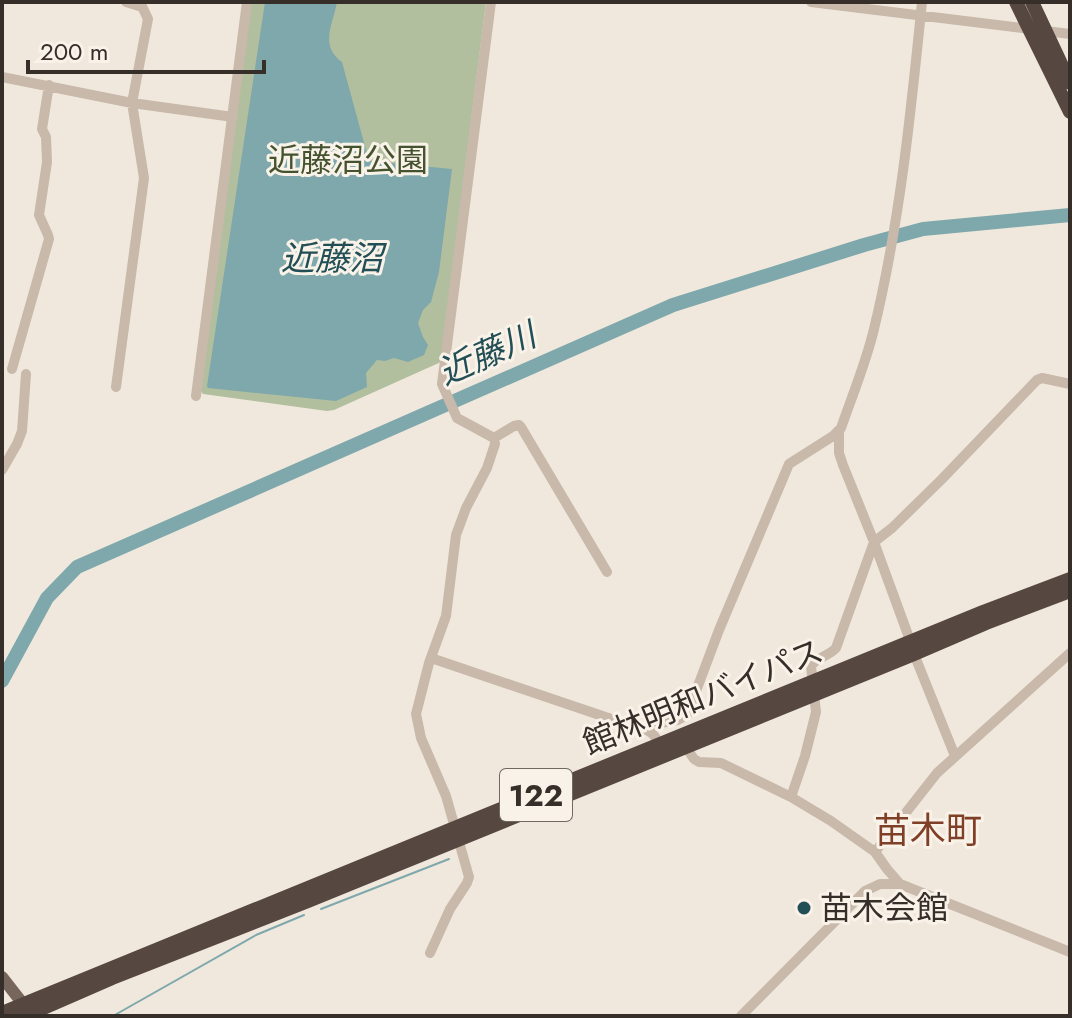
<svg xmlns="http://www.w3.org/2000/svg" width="1072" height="1018" font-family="Jost,'Noto Sans JP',sans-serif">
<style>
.green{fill:#b2bf9e}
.water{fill:#7ea8ac}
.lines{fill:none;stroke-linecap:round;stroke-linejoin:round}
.stream{stroke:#7ea8ac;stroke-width:2}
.river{stroke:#7ea8ac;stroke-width:14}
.minor{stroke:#c8b9aa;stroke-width:10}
.major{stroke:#77665b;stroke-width:12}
.highway{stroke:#564841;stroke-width:14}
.poi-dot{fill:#214f55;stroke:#f9f2e9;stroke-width:3}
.labels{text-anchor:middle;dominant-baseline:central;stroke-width:6;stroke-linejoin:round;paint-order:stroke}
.shield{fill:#f9f2e9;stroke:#706963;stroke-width:2}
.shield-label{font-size:30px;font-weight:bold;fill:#362e29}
.park-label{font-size:32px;fill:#44532e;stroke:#f9f2e9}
.street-label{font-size:32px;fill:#362e29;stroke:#f9f2e9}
.poi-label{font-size:32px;fill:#362e29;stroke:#f9f2e9;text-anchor:start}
.water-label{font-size:34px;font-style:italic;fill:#214f55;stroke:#f9f2e9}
.quarter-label{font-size:36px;fill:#804027;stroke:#f9f2e9}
</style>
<rect width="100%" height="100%" fill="#f1e8dd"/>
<path class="green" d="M 250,2 L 486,2 L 441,362 L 334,410 L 327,411 L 203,394 L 200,390 Z"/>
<path class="water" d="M 265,2 L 337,2 C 333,25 319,45 342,62 L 369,161 L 452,169 L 439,272 L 431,302 L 423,310 L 418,323 L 423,337 L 428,345 L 424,355 L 408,362 L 394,358 L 385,361 L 377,360 L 366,373 L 367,387 L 336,401 L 208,388 L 207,386 Z"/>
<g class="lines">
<path class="stream" d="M 321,909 L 449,859
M 113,1016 L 256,935 L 304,915"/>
<path class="river" d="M 2,681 L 47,598 L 77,567 L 673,305 L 864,245 L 923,229 L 1070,215"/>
<path class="minor" d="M 126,2 L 142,7
M 811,2 L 1070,34
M 2,77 L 132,103 L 233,117
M 12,369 L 49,239 L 48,235 L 39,215 L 47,162 L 46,137 L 42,129 L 49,85
M 116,387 L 144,178 L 132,103 L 148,19 L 140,2
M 196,396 L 247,2
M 839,432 L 839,453 L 843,465 L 874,542 L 911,643
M 494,438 L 514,426 L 519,425 L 521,427 L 607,572
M 2,470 L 17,444 L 22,431 L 26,374
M 914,654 L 955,756
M 431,658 L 638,728 C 650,730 654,733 660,745
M 649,730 L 654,724 L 678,720 L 687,715 L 719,630 L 789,464 L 833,436 L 841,428 C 852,396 866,363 874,329 C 900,222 911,111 922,2
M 685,746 L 694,759 L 699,762 L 721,763 L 791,797 L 831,821 L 875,852 L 887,869 L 900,884
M 791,797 L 805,756 L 816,712 L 811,666 C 817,657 829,656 836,648 L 874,542 L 892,528 L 942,479 L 1037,380 L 1042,378 L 1070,384
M 875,852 L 937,773 L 1070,653
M 430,953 L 450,909 L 467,883 L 469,877 L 446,796 L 421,738 L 416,714 L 429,663 L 446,616 L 456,535 L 466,508 L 487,468 L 495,444 L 494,438 L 457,418 L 442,384 L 491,2
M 741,1016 L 865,891 L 880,884 L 900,884 L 1070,952"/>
<path class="major" d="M 2,977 L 27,1009"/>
<path class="highway" d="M 1016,2 L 1070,112
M 1032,2 L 1070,83
M 2,1013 L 983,612 L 1070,579
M 25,1016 L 112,978 L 308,901 L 914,654 L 986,623 L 1070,591"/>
</g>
<circle class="poi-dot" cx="804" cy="908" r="8"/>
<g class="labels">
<rect class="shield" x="500" y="769" width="72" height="52" rx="6"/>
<g class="shield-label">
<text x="536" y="795">122</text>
</g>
<g class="park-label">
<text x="348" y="160">近藤沼公園</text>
</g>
<g class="street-label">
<text transform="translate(703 697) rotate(-22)">館林明和バイパス</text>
</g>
<g class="poi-label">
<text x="820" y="908">苗木会館</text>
</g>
<g class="water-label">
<text x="332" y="258">近藤沼</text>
<text transform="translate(487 354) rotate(-24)">近藤川</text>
</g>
<g class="quarter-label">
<text x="928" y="830">苗木町</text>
</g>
</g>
<rect width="1072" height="1018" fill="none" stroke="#362e29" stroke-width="8"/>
<path d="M28 60v12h236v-12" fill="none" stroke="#362e29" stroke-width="4"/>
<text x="40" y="60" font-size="24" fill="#362e29" stroke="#f9f2e9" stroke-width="6" paint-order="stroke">200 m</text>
</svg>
